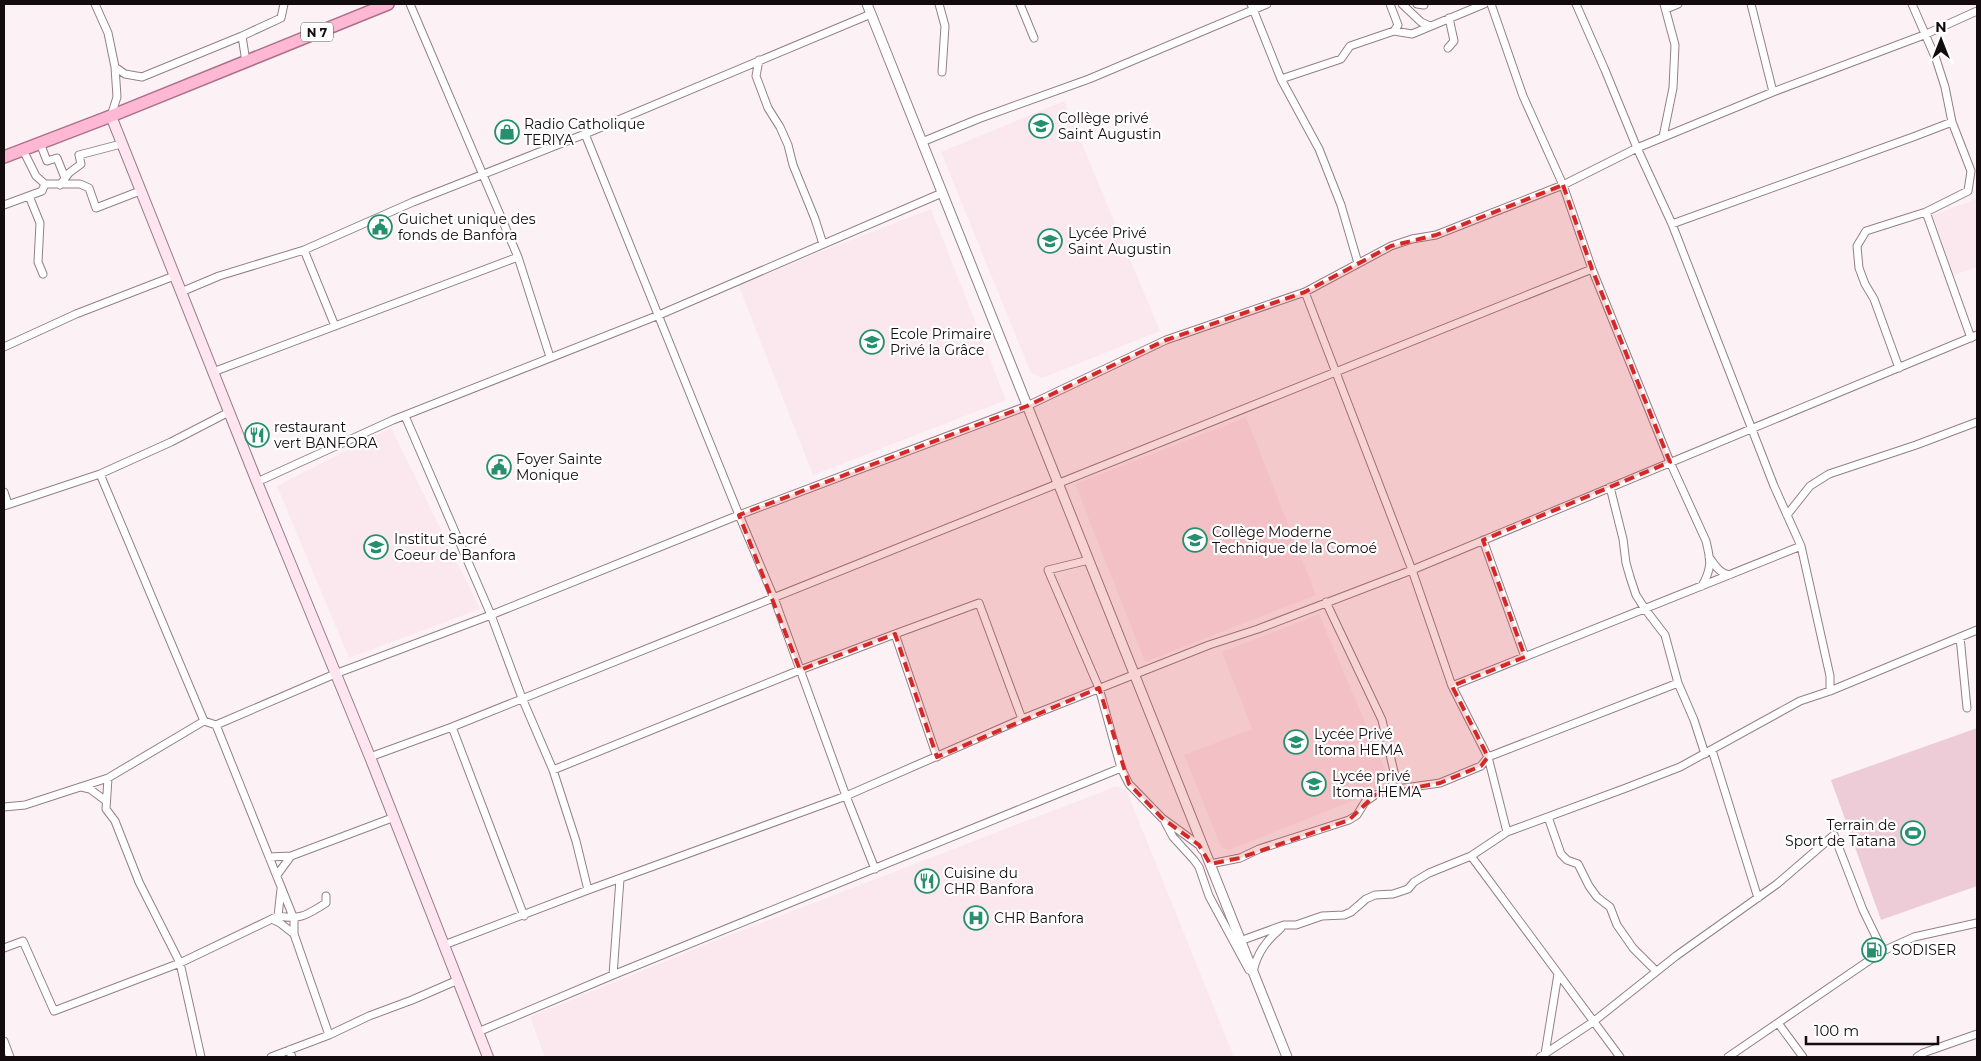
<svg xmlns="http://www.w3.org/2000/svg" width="1981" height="1061" font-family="Montserrat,sans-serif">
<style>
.built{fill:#fbe7ee}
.green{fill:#edccd8}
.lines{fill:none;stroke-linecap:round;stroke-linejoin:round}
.minor-casing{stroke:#957f87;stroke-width:9}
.tertiary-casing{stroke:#957f87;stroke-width:11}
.secondary-casing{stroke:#957f87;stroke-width:12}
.trunk-casing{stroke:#ac7088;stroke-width:14}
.minor{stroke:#fff;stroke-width:7}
.tertiary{stroke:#fff;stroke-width:9}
.secondary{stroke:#ffe5ef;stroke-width:10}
.trunk{stroke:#ffb8d4;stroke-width:11}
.marked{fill:#d62828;fill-opacity:0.2;stroke:#d62828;stroke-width:4;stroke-dasharray:10 6;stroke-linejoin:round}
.labels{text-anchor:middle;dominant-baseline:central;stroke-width:4.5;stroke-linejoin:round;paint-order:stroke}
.shield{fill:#fff;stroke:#5a5456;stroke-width:1}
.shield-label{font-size:12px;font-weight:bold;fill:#130b0e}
.poi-label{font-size:14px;fill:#130b0e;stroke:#fff;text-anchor:start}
</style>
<rect width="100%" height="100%" fill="#fcf2f5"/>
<path class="built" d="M 1064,101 L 1160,331 L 1042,378 L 1031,373 L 941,152 Z
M 1977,199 L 1977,267 L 1954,275 L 1933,215 Z
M 931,209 L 1006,400 L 813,475 L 738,284 Z
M 1246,417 L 1316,595 L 1145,662 L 1075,484 Z
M 391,428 L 480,609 L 349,658 L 277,486 Z
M 1319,614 L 1389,778 L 1385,788 L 1229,850 L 1221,847 L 1184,755 L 1252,729 L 1222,652 Z
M 1117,786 L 1127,792 L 1234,1057 L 545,1057 L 530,1017 L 717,940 Z"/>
<path class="green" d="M 1977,728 L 1977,886 L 1881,920 L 1831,780 Z"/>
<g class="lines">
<g class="minor-casing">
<path id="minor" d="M 95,4 L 108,33 L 115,67 L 125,74 L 142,77 L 242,36
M 410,4 L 518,257 L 550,357
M 939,4 L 945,26 L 942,72
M 1020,4 L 1034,38
M 1251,4 L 1281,79 L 1319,149 L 1341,205 L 1358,263
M 1390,4 L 1398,25 L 1394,31
M 1402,4 L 1421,22 L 1430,26
M 1417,4 L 1424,5
M 1491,4 L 1523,96 L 1563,185 L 1592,269 L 1670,462 L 1706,541 C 1711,561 1712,568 1702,586
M 1576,4 L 1605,70 L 1637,148 L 1672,224 L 1774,486 L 1801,546 L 1830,676 L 1830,691
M 1751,4 L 1773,92
M 1912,4 L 1936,59 L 1945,87 L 1952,122 L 1971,171 L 1968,191 L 1926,212 L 1971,338
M 1666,9 L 1678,4
M 1448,48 L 1454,41 L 1449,18
M 759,60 L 756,76 L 768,108 L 780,127 L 788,145 L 793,165 L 815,219 L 823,244
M 246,62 L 242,36 L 281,18 L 284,4
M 1281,79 L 1341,59 L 1350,46 L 1394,31 L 1412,34 L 1484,4
M 111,116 L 117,97 L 115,67
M 585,134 L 739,515 L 774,598 L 846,796 L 875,869
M 1663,137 L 1673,88 L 1675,45 L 1664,4
M 922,142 L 978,119 L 1089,79 L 1267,4
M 40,143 L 47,161 L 57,158 L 65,178
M 23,150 L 36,176 L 45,184 L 80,184 L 89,188 L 96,208 L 140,191
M 60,185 L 69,173 L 81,164 L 79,155 L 121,144
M 29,196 L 40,223 L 38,262 L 43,274
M 4,205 L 42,191 L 45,184
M 1672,224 L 1913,137 L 1952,122
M 304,250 L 335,326
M 181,292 L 219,276 L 304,250 L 413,202 L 585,134 L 871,14
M 1305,292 L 1412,570 L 1452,686 L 1488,757 L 1507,832
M 4,347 L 76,314 L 174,276
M 1899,368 L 1874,299 L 1865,284 L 1859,268 L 1857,246 L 1866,231 L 1926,212
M 213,372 L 518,257
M 405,416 L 491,615 L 522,698 L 553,770 L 576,841 L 588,890
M 100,474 L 204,721
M 257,482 L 393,420 L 659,315 L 942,193
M 1610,487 L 1623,539 L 1626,563 L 1630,577 L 1636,595 L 1645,609 L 1665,635 L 1678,683 L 1694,720 L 1705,754
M 4,492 L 8,504
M 4,506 L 100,474 L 171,442 L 229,412
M 1787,515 L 1810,486 L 1829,474 L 1916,445 L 1977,422
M 1483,540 L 1525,657
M 1709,557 C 1715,565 1719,573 1729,575
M 1089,560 L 1048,570 L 1099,688 L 1121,768 L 1129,784 L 1162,818 L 1199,845 L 1202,850
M 1326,602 L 1382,720 L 1395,776 L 1390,790
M 1960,637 L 1967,708
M 1452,686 L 1801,546
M 216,725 L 294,919 L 294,934 L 329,1035
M 452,727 L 524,916
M 1712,750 L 1758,898
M 370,757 L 452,727 L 1592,269
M 937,757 L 895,634 L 979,603 L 1022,719
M 553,770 L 800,670 L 895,634
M 108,778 L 106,809 L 115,821 L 139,882 L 180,963 L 201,1057
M 81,787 L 90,789 L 106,801
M 4,807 L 25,805 L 108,778 L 204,721 L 216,725 L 335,674 L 491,615 L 739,515 L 1027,406 L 1166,340 L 1305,292 L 1391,246 L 1412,239 L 1436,235 L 1563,185 L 1637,148 L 1773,92 L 1924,35 L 1977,11
M 1548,817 L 1561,854 L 1567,860 L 1578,864 L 1589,886 L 1597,897 L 1610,907 L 1617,925 L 1633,948 L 1656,971
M 1165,822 L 1173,837 L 1194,860 L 1199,867 L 1209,896 L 1249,970
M 1471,856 L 1620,1057
M 269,857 L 291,856
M 1209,862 L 1210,864 L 1240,858 L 1259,849 L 1349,820 L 1357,815 L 1365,802 L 1375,795 L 1390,790 L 1440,783 L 1481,766 L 1488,757 L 1678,683
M 277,875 L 291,856 L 392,818
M 278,916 L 281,889
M 272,919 L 280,923 L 294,934
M 1240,941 L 1284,925 L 1296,925 L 1322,916 L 1344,915 L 1351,912 L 1366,899 L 1375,895 L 1393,894 L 1408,889 L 1414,882 L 1429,873 L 1471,856 L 1507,832 L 1626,788 L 1680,767 L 1800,701 L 1830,691 L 1977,630
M 444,945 L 588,890 L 846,796 L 1022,719 L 1209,645 L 1258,629 L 1412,570 L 1977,335
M 4,948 L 23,941 L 54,1011 L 180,963 L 278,916 C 302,920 306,915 326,903 L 326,896
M 1883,951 L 1914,937 L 1977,923
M 1253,972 C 1257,953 1266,941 1281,928
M 613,975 L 620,879
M 1778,1023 L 1803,1057
M 478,1032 L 613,975 L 1121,768
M 4,1041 L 10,1057
M 289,1050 L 292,1057
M 1545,1054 L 1558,974
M 271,1057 L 329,1035 L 369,1016 L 412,1000 L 458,980
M 1540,1057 L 1593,1022 L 1676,956 L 1777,884 L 1834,835 L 1863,910 L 1883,951 L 1728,1057
M 1917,1057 L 1923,1053 L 1977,1034"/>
</g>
<g class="tertiary-casing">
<path id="tertiary" d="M 867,4 L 1287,1057"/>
</g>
<g class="secondary-casing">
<path id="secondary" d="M 111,116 L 257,482 L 370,757 L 488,1057"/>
</g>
<g class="trunk-casing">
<path id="trunk" d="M 4,157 L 111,116 L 388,4"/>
</g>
<use href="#minor" class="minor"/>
<use href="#tertiary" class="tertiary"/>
<use href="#secondary" class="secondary"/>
<use href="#trunk" class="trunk"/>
</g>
<path class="marked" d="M 1563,185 L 1592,269 L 1670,462 L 1483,540 L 1525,657 L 1452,686 L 1488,757 L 1481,766 L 1440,783 L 1375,795 L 1349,820 L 1240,858 L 1210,864 L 1199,845 L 1162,818 L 1129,784 L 1099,688 L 937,757 L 895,634 L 800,670 L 739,515 L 1027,406 L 1166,340 L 1305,292 L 1391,246 L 1436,235 Z"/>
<defs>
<g id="school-ring" transform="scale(1.25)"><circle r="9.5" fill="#fff" stroke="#268f6d" stroke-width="1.5"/><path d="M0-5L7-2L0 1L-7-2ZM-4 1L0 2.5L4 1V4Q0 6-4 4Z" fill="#268f6d"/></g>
<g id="shop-ring" transform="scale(1.25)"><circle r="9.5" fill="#fff" stroke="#268f6d" stroke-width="1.5"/><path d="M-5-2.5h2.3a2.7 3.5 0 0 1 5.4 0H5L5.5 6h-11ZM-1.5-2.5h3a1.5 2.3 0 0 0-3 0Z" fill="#268f6d"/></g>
<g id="civic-ring" transform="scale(1.25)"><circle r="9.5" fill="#fff" stroke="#268f6d" stroke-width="1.5"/><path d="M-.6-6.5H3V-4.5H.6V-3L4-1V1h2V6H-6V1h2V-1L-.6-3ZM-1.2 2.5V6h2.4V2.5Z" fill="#268f6d"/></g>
<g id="restaurant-ring" transform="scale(1.25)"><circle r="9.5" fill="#fff" stroke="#268f6d" stroke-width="1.5"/><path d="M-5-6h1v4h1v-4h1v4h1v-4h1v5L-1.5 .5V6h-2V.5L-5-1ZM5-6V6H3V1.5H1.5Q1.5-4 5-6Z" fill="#268f6d"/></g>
<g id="stadium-ring" transform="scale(1.25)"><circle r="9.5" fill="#fff" stroke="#268f6d" stroke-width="1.5"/><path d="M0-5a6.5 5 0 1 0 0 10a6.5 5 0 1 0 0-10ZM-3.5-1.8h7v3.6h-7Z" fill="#268f6d"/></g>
<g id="hospital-ring" transform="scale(1.25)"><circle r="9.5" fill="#fff" stroke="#268f6d" stroke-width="1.5"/><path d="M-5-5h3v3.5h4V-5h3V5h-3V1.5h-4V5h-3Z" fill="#268f6d"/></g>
<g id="fuel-ring" transform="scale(1.25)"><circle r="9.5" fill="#fff" stroke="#268f6d" stroke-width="1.5"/><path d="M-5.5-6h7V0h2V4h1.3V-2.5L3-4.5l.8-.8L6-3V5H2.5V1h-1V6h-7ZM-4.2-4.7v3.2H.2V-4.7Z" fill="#268f6d"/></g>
</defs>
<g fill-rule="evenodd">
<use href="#school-ring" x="1041" y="126"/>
<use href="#shop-ring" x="507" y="132"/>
<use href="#civic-ring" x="380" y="227"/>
<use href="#school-ring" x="1050" y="241"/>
<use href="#school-ring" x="872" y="342"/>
<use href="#restaurant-ring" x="257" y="435"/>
<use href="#civic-ring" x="499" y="467"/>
<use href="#school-ring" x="1195" y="540"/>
<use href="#school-ring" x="376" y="547"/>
<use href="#school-ring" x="1296" y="742"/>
<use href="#school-ring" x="1314" y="784"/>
<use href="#stadium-ring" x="1913" y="833"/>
<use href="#restaurant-ring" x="927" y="881"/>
<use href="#hospital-ring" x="976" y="918"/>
<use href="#fuel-ring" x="1874" y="950"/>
</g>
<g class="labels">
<rect class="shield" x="301" y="22.5" width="32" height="19" rx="4"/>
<g class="shield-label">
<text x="317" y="32">N 7</text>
</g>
<g class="poi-label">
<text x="1058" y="118">Collège privé<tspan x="1058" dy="16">Saint Augustin</tspan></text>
<text x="524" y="124">Radio Catholique<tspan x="524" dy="16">TERIYA</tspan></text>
<text x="398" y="219">Guichet unique des<tspan x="398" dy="16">fonds de Banfora</tspan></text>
<text x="1068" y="233">Lycée Privé<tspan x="1068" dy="16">Saint Augustin</tspan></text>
<text x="890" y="334">Ecole Primaire<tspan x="890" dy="16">Privé la Grâce</tspan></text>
<text x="274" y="427">restaurant<tspan x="274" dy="16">vert BANFORA</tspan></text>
<text x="516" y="459">Foyer Sainte<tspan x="516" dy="16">Monique</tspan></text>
<text x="1212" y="532">Collège Moderne<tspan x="1212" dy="16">Technique de la Comoé</tspan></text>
<text x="394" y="539">Institut Sacré<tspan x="394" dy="16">Coeur de Banfora</tspan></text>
<text x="1314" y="734">Lycée Privé<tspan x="1314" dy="16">Itoma HEMA</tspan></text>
<text x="1332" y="776">Lycée privé<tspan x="1332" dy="16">Itoma HEMA</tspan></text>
<text x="1896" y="825" text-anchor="end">Terrain de<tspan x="1896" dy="16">Sport de Tatana</tspan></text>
<text x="944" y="873">Cuisine du<tspan x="944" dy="16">CHR Banfora</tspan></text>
<text x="994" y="918">CHR Banfora</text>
<text x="1892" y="950">SODISER</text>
</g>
</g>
<rect width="1981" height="1061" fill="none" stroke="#130b0e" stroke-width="10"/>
<g transform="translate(1941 40)" stroke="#ffffff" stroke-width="4" paint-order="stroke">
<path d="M0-4L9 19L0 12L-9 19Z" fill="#130b0e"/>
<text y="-8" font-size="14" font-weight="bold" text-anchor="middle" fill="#130b0e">N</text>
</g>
<path d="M1806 1036v8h132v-8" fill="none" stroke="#130b0e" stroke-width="2.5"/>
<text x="1814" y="1036" font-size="15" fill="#130b0e" stroke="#ffffff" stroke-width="4" paint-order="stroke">100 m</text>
</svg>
